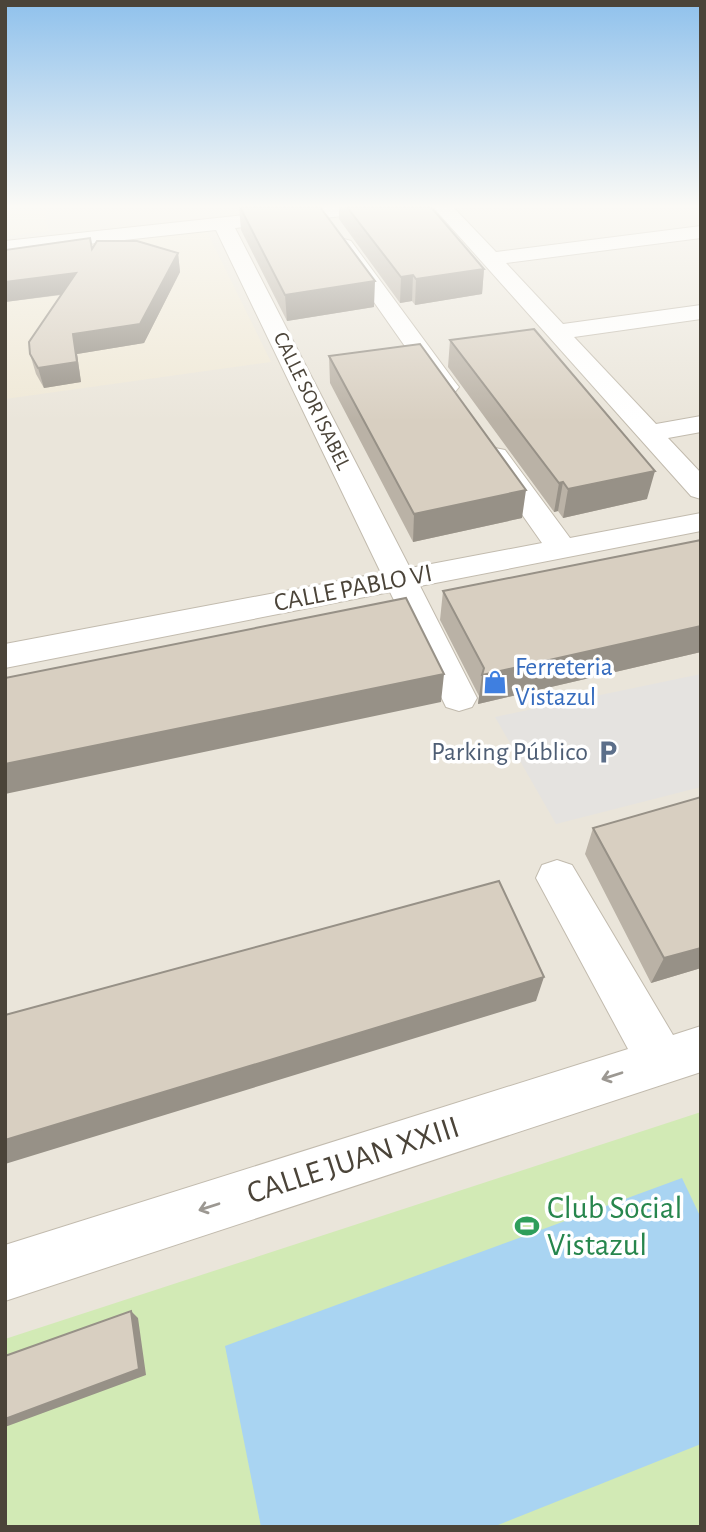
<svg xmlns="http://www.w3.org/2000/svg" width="706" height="1532" font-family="'Alegreya Sans',sans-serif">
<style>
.residential{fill:#eae5da}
.education{fill:#efe8d6}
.green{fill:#d2eab5}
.parking{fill:#e5e3e0}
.water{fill:#a9d4f2}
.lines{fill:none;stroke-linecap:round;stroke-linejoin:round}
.street-casing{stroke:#c2bbae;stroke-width:2}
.street{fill:#fff;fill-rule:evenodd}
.wall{fill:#bab2a6}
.shaded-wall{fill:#979187}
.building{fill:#d8cfc1;stroke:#979187;stroke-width:2}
.oneway{stroke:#9c9892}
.labels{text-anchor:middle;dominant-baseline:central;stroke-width:7;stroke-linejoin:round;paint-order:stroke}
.far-street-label{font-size:21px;fill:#4b4439;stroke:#fff}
.street-label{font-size:26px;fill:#4b4439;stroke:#fff}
.shop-label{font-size:26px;fill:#366cbe;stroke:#fff;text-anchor:start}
.service-label{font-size:26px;fill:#4e5e75;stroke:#fff;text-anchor:end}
.near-street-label{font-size:32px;fill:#4b4439;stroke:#fff}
.near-leisure-label{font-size:32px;fill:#27864d;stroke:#fff;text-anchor:start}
</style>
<rect width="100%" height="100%" fill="#f6f3ec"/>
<path class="residential" d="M 5,207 L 701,207 L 701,1527 L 5,1527 Z"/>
<path class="education" d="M 5,207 L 43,207 L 49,231 L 5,236 Z
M 207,232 L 271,362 L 5,399 L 5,254 Z"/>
<path class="green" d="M 701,1112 L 701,1527 L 5,1527 L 5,1339 Z"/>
<path class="parking" d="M 701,674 L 701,787 L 556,824 L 495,717 Z"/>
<path class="water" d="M 682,1178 L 701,1218 L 701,1444 L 493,1527 L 261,1527 L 225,1346 Z"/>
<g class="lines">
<g class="street-casing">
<path id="street" d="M 317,207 L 379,207 L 369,213 L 235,228 L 410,568 L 542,543 L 481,456 L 485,450 L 495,448 L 505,450 L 570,538 L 701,513 L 701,531 L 420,586 L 477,698 L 472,707 L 459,711 L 446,707 L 390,592 L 5,668 L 5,644 L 381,573 L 216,230 L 5,253 L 5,241 Z
M 433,207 L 453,207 L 496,252 L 701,226 L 701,238 L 506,263 L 563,324 L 701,305 L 701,319 L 574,337 L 656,424 L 701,416 L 701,432 L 668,438 L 701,473 L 701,499 L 691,496 Z
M 344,239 L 351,241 L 455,382 L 459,387 L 455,392 L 446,395 L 437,392 L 334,245 L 337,241 Z
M 557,860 L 572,865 L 673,1035 L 701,1026 L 701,1072 L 5,1301 L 5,1245 L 628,1049 L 536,878 L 542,865 Z"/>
</g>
<use href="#street" class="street"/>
</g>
<path class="wall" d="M 239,207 L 374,307 L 287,321 L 241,230 Z
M 339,207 L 431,207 L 484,269 L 482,294 L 415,305 L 412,301 L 400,303 L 339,219 Z
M 92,248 L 178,253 L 180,272 L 144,343 L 77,354 L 81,382 L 44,388 L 36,374 L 30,354 L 61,295 L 5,302 L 5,250 Z
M 450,340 L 647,499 L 563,518 L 558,511 L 554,512 L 448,367 Z
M 329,356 L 522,518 L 413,542 L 330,383 Z
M 701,540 L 701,652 L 478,704 L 479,696 L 440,620 L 443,591 Z
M 593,828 L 701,968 L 651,983 L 585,854 Z"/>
<path class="shaded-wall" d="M 178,253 L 180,272 L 144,343 L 77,354 L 81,382 L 44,388 L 38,368 L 73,334 Z
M 484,269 L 482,294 L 415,305 L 416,279 Z
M 76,273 L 80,292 L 5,302 L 5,282 Z
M 413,275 L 412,301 L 400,303 L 401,277 Z
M 375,281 L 374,307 L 287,321 L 285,295 Z
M 655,471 L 647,499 L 563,518 L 568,489 Z
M 563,482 L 558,511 L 554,512 L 559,483 Z
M 526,490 L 522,518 L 413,542 L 414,514 Z
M 701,626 L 701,652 L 478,704 L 482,675 Z
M 444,674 L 441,702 L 5,794 L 5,764 Z
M 701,948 L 701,968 L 651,983 L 664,958 Z
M 544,977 L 536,1001 L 5,1164 L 5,1140 Z
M 131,1311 L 138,1318 L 146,1375 L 5,1427 L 5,1419 Z"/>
<path class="building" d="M 240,207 L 320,207 L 375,281 L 285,295 Z
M 347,207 L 431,207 L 484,269 L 416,279 L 413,275 L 401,277 Z
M 90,238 L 92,249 L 97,241 L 137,241 L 178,253 L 140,324 L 73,334 L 77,362 L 38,368 L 30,354 L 29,342 L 76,273 L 5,282 L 5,250 Z
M 534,329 L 655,471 L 568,489 L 563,482 L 559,483 L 450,340 Z
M 420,344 L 526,490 L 414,514 L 329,356 Z
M 701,540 L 701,626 L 482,675 L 484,668 L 443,591 Z
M 406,598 L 444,674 L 5,764 L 5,678 Z
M 701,797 L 701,948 L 664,958 L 593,828 Z
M 499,881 L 544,977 L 5,1140 L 5,1015 Z
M 131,1311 L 139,1369 L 5,1419 L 5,1356 Z"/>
<defs><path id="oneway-shaft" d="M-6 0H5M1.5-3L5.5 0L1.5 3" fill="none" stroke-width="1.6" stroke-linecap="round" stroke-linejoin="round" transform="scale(1.75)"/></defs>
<g class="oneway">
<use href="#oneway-shaft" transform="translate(612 1076) rotate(162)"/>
<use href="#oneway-shaft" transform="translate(209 1207) rotate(162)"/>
</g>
<linearGradient id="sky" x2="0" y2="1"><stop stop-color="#8fc1ec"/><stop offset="0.49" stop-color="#fbfaf6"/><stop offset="1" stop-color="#fbfaf6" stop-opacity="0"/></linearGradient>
<rect width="706" height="421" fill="url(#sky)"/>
<defs>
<g id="shop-bare" transform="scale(1.89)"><path d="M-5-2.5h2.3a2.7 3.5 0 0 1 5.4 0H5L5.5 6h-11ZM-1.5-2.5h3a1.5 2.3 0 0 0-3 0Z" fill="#3f7fe0" stroke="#fff" stroke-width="2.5" paint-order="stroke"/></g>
<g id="parking-bare" transform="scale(1.89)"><path d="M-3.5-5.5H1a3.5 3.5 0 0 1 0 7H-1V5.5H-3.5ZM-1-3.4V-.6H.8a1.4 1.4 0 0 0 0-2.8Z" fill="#5c6f8a" stroke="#fff" stroke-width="2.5" paint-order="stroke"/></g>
<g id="stadium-bare" transform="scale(1.89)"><path d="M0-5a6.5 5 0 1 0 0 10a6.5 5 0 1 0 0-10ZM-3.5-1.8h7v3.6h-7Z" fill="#2e9e5b" stroke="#fff" stroke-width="2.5" paint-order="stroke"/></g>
</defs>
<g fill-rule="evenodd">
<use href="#shop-bare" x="495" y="682"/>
<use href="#parking-bare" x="608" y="752"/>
<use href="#stadium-bare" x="527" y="1226"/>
</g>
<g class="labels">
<g class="far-street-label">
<text transform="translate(312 401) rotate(64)">CALLE SOR ISABEL</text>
</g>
<g class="street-label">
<text transform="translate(353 588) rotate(-11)">CALLE PABLO VI</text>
</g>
<g class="shop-label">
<text x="515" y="667">Ferreteria<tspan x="515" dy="30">Vistazul</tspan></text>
</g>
<g class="service-label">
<text x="588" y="752">Parking Público</text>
</g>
<g class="near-street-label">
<text transform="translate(353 1160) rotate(-18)">CALLE JUAN XXIII</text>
</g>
<g class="near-leisure-label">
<text x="547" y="1208">Club Social<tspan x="547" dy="37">Vistazul</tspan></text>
</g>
</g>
<rect width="706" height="1532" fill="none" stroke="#4b4439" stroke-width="14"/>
</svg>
